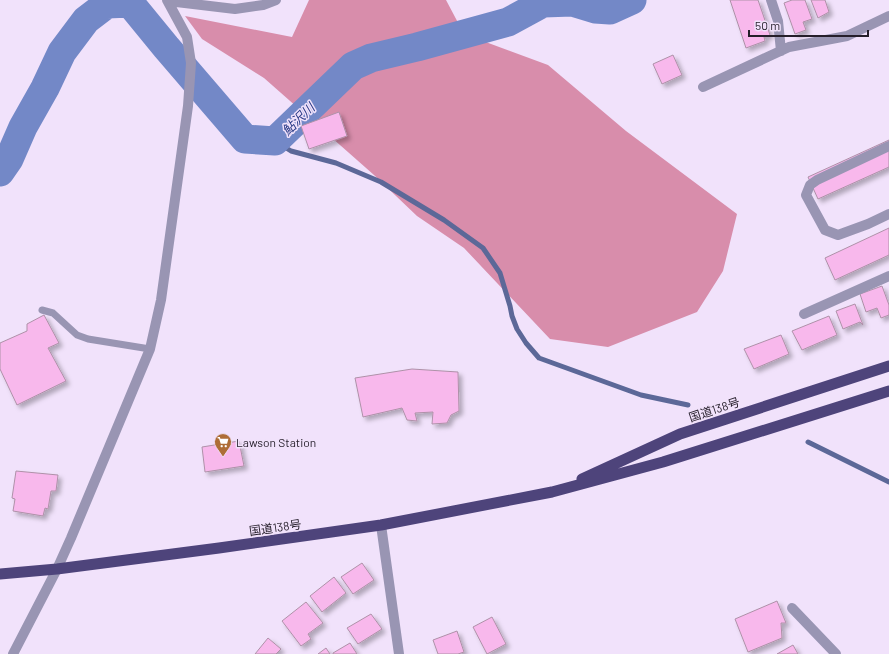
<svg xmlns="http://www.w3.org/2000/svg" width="889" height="654" font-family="Barlow,'Noto Sans JP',sans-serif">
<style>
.forest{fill:#d88dab}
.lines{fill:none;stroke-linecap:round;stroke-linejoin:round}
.stream{stroke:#5c6898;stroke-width:5}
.river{stroke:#7388c7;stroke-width:29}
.building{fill:#f8b8ec;stroke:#ae91a8;filter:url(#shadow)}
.service{stroke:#9995b3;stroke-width:7}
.minor{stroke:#9995b3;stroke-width:10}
.tertiary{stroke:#9995b3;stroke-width:10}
.trunk{stroke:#4e447b;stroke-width:11}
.labels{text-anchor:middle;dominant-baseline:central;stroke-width:3;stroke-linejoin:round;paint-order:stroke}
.street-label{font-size:12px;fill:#251e2a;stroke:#f1e2fb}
.poi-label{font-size:12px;fill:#251e2a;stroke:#f1e2fb;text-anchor:start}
.water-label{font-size:13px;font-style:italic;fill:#293a86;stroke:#f1e2fb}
</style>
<defs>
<filter id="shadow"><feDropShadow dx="3.5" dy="3.5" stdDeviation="2" flood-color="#0004"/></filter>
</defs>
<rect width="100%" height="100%" fill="#f1e2fb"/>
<path class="forest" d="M 309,0 L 446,0 L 464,34 L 548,65 L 626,131 L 737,214 L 723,271 L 697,312 L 608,347 L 550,339 L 464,248 L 417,216 L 374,175 L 264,78 L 202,39 L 185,16 L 292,37 Z"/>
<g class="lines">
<path class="stream" d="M 275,141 L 291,151 L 336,163 L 381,182 L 444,220 L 483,248 L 500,273 L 510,306 L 512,316 L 517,329 L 526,343 L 539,358 L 641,395 L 688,405
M 808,442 L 889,482"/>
<path class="river" d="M 0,172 L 9,159 L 23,127 L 45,88 L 62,52 L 86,20 L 107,4 L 130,3 L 166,47 L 245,139 L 275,141 L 353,66 L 371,58 L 417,47 L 508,22 L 543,3 L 572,2 L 595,9 L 610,10 L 632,0"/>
</g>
<path class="building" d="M 730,0 L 758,0 L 770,35 L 764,37 L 765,41 L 746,48 Z
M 792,0 L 805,0 L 812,19 L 803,22 L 806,30 L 795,34 L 784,3 Z
M 811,0 L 825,0 L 829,12 L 818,18 Z
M 673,55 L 682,75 L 662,84 L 653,64 Z
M 339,112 L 347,136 L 309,149 L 301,126 Z
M 889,140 L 889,167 L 818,199 L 808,177 Z
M 889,228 L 889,255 L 835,280 L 825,258 Z
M 882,286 L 889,305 L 889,315 L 881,318 L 877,308 L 866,312 L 860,294 Z
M 855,304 L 863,325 L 860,322 L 843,329 L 836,311 Z
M 44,315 L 59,343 L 48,348 L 66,381 L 17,405 L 0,369 L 0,343 L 27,331 L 27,324 Z
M 829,316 L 837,335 L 802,350 L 792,331 Z
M 781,335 L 789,354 L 754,369 L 744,349 Z
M 412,369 L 458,372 L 459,411 L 451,415 L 447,423 L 432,424 L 433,412 L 415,413 L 417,421 L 407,420 L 402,408 L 363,417 L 355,378 Z
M 239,441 L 244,466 L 205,472 L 202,447 Z
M 16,471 L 58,475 L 56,491 L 51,491 L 48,509 L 45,508 L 43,516 L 13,511 L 15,499 L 12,498 Z
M 362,563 L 374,580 L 353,594 L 341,577 Z
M 334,577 L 346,593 L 322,612 L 310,596 Z
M 777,601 L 786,623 L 781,623 L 782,638 L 748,652 L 735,619 Z
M 306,602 L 323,623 L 308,634 L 311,639 L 301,646 L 282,621 Z
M 371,614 L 382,629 L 358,644 L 347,628 Z
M 492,617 L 506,644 L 487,654 L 473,627 Z
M 457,631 L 464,652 L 458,654 L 438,654 L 433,640 Z
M 268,638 L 281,649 L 276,654 L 255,654 Z
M 350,643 L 357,654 L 333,654 L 333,653 Z
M 793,645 L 798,654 L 777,654 Z
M 326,648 L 330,654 L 318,654 Z"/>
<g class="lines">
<path class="service" d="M 42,310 L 53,313 L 77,335 L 88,339 L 150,349"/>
<path class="minor" d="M 771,0 L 778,21 L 781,51
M 168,1 L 235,9 L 263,5 L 276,0
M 703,87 L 789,47 L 847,36 L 889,16
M 889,146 L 817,180 L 810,185 L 806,195 L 825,230 L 838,235 L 868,224 L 889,214
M 804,314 L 889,276
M 381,525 L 399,654
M 57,569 L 71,538 L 150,349 L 161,300 L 188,106 L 191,63 L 187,37 L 167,0
M 792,608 L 836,654"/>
<path class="tertiary" d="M 13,654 L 57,569"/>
<path class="trunk" d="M 582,479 L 680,434 L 889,366
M 0,574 L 57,569 L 219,548 L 381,525 L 552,492 L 663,462 L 889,391"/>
</g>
<defs>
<g id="supermarket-pin" transform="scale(0.9)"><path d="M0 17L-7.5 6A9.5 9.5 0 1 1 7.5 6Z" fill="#ae6d37" stroke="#f1e2fb"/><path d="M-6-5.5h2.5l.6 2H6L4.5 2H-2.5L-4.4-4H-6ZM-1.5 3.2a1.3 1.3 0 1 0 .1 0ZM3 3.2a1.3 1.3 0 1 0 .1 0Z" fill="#fff"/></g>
</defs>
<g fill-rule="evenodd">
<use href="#supermarket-pin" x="223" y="442"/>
</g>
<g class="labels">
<g class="street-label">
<text transform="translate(714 409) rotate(-18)">国道138号</text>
<text transform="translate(275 527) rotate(-8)">国道138号</text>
</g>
<g class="poi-label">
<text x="236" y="442">Lawson Station</text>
</g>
<g class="water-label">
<text transform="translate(298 119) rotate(-44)">鮎沢川</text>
</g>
</g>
<path d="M749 30v6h119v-6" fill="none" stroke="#251e2a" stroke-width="2"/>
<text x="755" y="30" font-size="12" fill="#251e2a" stroke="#f1e2fb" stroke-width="3" paint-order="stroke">50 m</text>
</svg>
